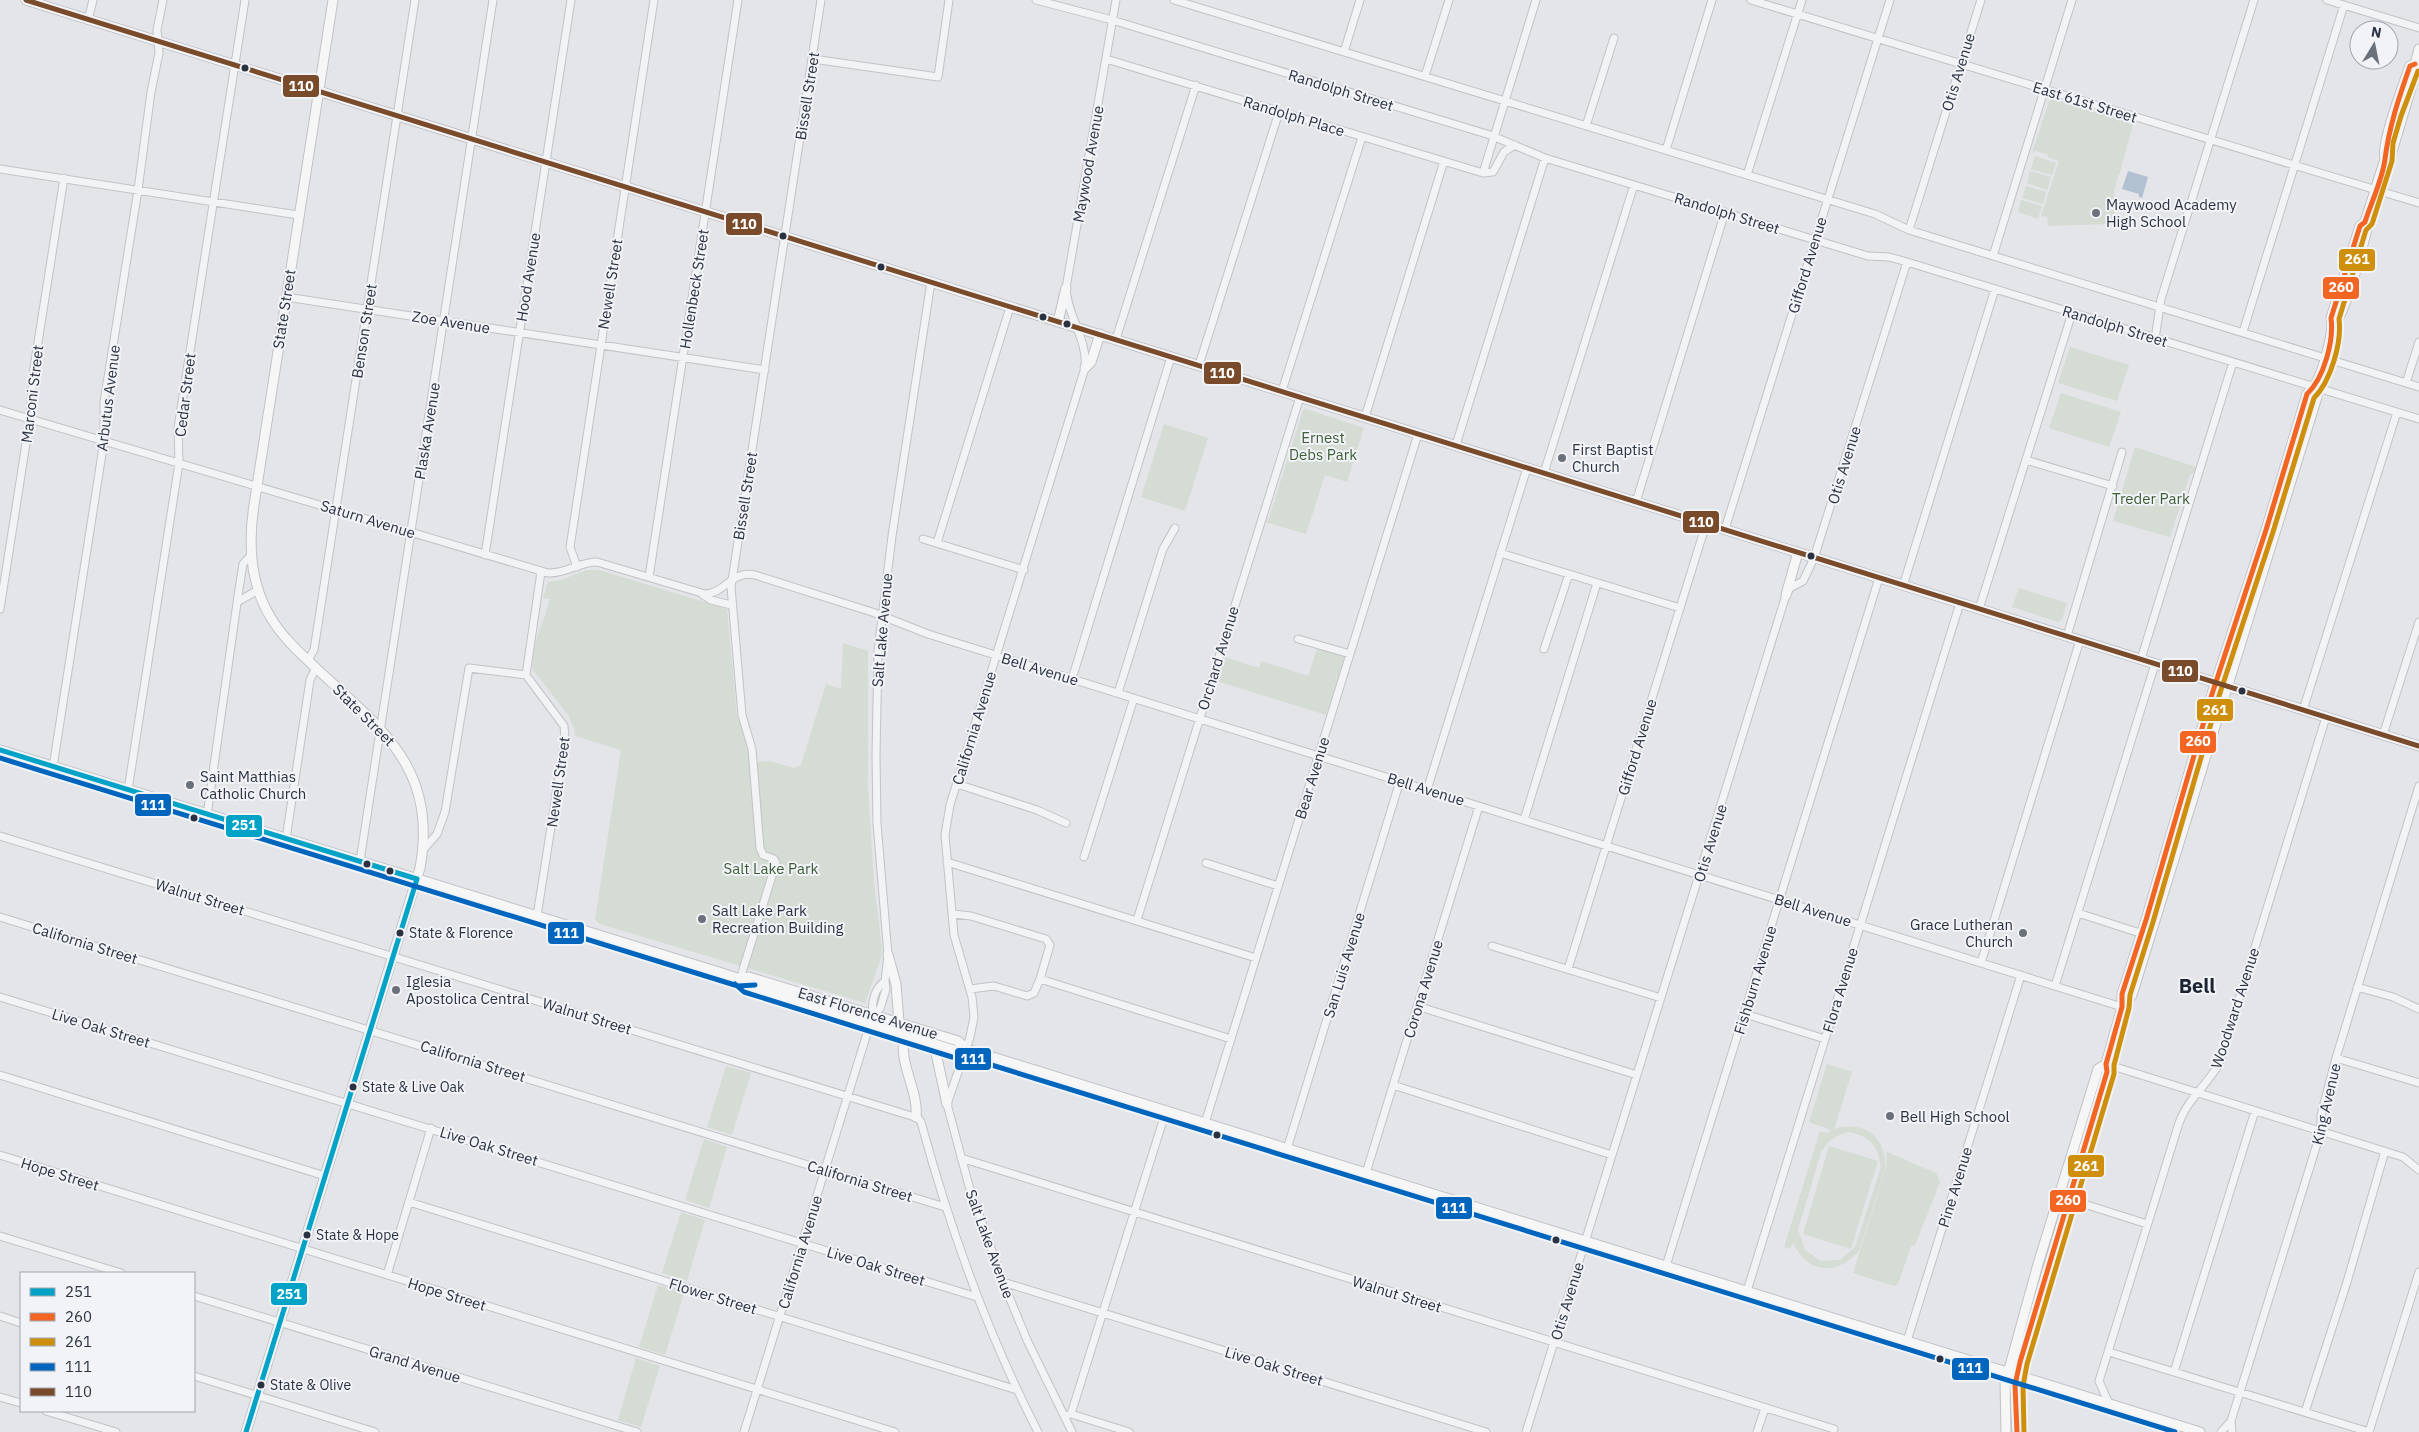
<svg xmlns="http://www.w3.org/2000/svg" width="2419" height="1432" font-family="'IBM Plex Sans',sans-serif">
<style>
.green{fill:#d4dcd4;fill-rule:evenodd}
.water{fill:#b2c1d2}
.lines{fill:none;stroke-linecap:round;stroke-linejoin:round}
.minor-casing{stroke:#c1c3c6;stroke-width:9}
.major-casing{stroke:#c0c2c6;stroke-width:11}
.minor{stroke:#f2f3f5;stroke-width:7}
.major{stroke:#f6f6f7;stroke-width:9}
.bus-1-casing{stroke:#f1f3f7;stroke-width:9}
.bus-2-casing{stroke:#f1f3f7;stroke-width:9}
.bus-3-casing{stroke:#f1f3f7;stroke-width:9}
.bus-4-casing{stroke:#f1f3f7;stroke-width:9}
.bus-5-casing{stroke:#f1f3f7;stroke-width:9}
.bus-1{stroke:#02a3c7;stroke-width:5}
.bus-2{stroke:#f26522;stroke-width:5}
.bus-3{stroke:#ce8f0d;stroke-width:5}
.bus-4{stroke:#0065bd;stroke-width:5}
.bus-5{stroke:#7a4b2a;stroke-width:5}
.bus-dot{fill:#2a3241;stroke:#f1f3f7;stroke-width:2}
.poi-dot{fill:#6b717b;stroke:#f1f3f7;stroke-width:2}
.labels{text-anchor:middle;dominant-baseline:central;stroke-width:4;stroke-linejoin:round;paint-order:stroke}
.bus-label{font-size:14px;fill:#2a3241;stroke:#f1f3f7;text-anchor:start}
.street-label{font-size:15px;fill:#2a3241;stroke:#f1f3f7}
.poi-label{font-size:15px;fill:#2a3241;stroke:#f1f3f7;text-anchor:start}
.park-label{font-size:15px;fill:#3e5d37;stroke:#f1f3f7}
.district-label{font-size:20px;font-weight:bold;fill:#1c2332;stroke:#f1f3f7}
.line-badge{stroke:#f1f3f7;stroke-width:2}
.badge-label{font-size:14px;text-anchor:middle;font-weight:bold;fill:#fff}
</style>
<rect width="100%" height="100%" fill="#e3e5e8"/>
<path class="green" d="M 2053,99 L 2133,124 L 2119,175 L 2116,176 L 2118,177 L 2114,191 L 2114,215 L 2108,224 L 2048,226 L 2047,217 L 2041,216 L 2059,161 L 2048,157 L 2048,155 L 2036,151 L 2032,153 L 2049,101 Z
M 2035,156 L 2056,163 L 2052,175 L 2031,169 Z
M 2030,171 L 2051,177 L 2047,190 L 2027,183 Z
M 2026,186 L 2046,192 L 2043,204 L 2022,198 Z
M 2021,200 L 2042,206 L 2038,219 L 2018,212 Z
M 2070,347 L 2129,365 L 2117,401 L 2058,383 Z
M 2061,393 L 2121,412 L 2109,447 L 2049,428 Z
M 1306,409 L 1364,428 L 1347,482 L 1325,475 L 1306,534 L 1265,522 L 1269,518 L 1303,410 Z
M 1164,424 L 1208,438 L 1185,511 L 1141,497 Z
M 2135,447 L 2196,467 L 2195,472 L 2190,475 L 2170,537 L 2113,521 Z
M 586,570 L 599,570 L 727,609 L 737,716 L 746,737 L 749,763 L 770,761 L 794,768 L 801,765 L 826,684 L 841,689 L 843,643 L 868,651 L 868,786 L 874,883 L 882,949 L 881,958 L 865,1003 L 600,924 L 595,920 L 621,750 L 575,736 L 574,728 L 568,715 L 533,670 C 530,645 544,623 550,599 L 543,598 L 548,582 L 561,580 Z
M 2019,588 L 2067,603 L 2062,619 L 2058,622 L 2012,607 Z
M 1318,646 L 1346,655 L 1326,715 L 1217,681 L 1225,657 L 1259,668 L 1261,661 L 1308,676 Z
M 1827,1064 L 1852,1072 L 1834,1129 C 1865,1120 1887,1137 1885,1170 L 1859,1251 C 1837,1276 1808,1274 1793,1243 L 1790,1249 L 1784,1247 L 1820,1131 L 1828,1133 L 1831,1130 L 1809,1122 ZM 1849,1132 C 1870,1136 1878,1146 1881,1167 L 1855,1247 L 1840,1260 L 1821,1261 L 1805,1250 L 1798,1230 L 1821,1152 C 1829,1140 1835,1135 1849,1132 Z
M 726,1066 L 751,1073 L 732,1135 L 707,1127 Z
M 704,1139 L 727,1147 L 709,1208 L 685,1200 Z
M 1829,1146 L 1878,1161 L 1851,1249 L 1803,1234 Z
M 1887,1152 L 1936,1173 L 1940,1182 L 1915,1245 L 1911,1246 L 1898,1284 L 1894,1286 L 1853,1273 L 1886,1168 Z
M 681,1212 L 705,1220 L 687,1281 L 662,1273 Z
M 658,1285 L 684,1293 L 665,1355 L 639,1347 Z
M 636,1358 L 660,1366 L 641,1427 L 618,1420 Z"/>
<path class="water" d="M 2128,171 L 2148,177 L 2142,198 L 2139,197 L 2139,194 L 2122,189 Z"/>
<g class="lines">
<g class="minor-casing">
<path id="minor" d="M 1036,0 L 1112,20 L 1490,135 L 1545,158 L 1868,256 L 1889,257 L 1907,262 L 2419,419
M 1174,0 L 1875,214 L 1909,230 L 2419,387
M 1751,0 L 2419,203
M 2327,0 L 2419,28
M 88,20 L 93,0
M 1344,52 L 1360,0
M 813,59 L 938,77 L 949,0
M 1106,59 L 1483,173 L 1493,172 L 1504,152 L 1515,145
M 1425,76 L 1449,0
M 1586,126 L 1614,38
M 1666,150 L 1712,0
M 0,169 L 298,215
M 1483,173 L 1536,0
M 1747,175 L 1802,0
M 1909,230 L 1981,0
M 1993,256 L 2072,0
M 286,297 L 765,370
M 2243,332 L 2344,5
M 1116,339 L 1196,85
M 2155,339 L 2161,299 L 2254,0
M 1199,365 L 1279,112
M 2406,383 L 2419,342
M 1282,391 L 1362,137
M 0,410 L 548,573 C 566,574 579,562 597,562 L 705,594 C 726,593 731,570 755,575 L 872,612 L 928,634 L 2122,1007
M 1365,417 L 1444,161
M 1456,445 L 1545,158
M 2026,460 L 2113,486
M 1544,473 L 1634,185
M 1636,502 L 1725,212
M 1725,529 L 1890,0
M 923,539 L 1024,570
M 937,543 L 1010,307
M 1500,553 L 1680,608
M 485,555 L 571,0
M 577,567 L 570,547 L 654,0
M 649,577 L 738,0
M 1903,586 L 1995,289
M 703,595 L 711,600 L 731,605
M 239,601 L 258,590
M 0,609 L 30,418 L 33,374 L 64,178
M 1979,609 L 2072,313
M 2067,636 L 2122,452
M 1298,639 L 1350,654
M 1544,649 L 1569,574
M 2141,659 L 2233,362
M 308,660 L 314,650 L 415,0
M 1072,679 L 1171,357
M 1118,693 L 1163,549 L 1175,528
M 2303,710 L 2397,412
M 2383,735 L 2419,622
M 53,767 L 104,441 L 104,402 L 138,190 L 151,92 L 159,53 L 157,30 L 163,0
M 957,784 L 1037,810 L 1066,823
M 128,790 L 179,463 L 178,428 L 245,0
M 1427,790 L 1527,468
M 207,815 L 239,589 L 243,564 L 250,556
M 1524,820 L 1597,583
M 0,836 L 918,1118 L 921,1122 C 950,1229 987,1333 1038,1432
M 286,839 L 310,680 L 316,667
M 423,850 L 437,834 L 445,812 L 469,668 L 526,675
M 1084,857 L 1134,698
M 360,861 L 493,0
M 947,862 L 1256,958
M 1206,863 L 1278,886
M 2078,913 L 2146,935
M 953,914 L 971,916 L 1046,939 L 1050,945 L 1040,979
M 537,916 L 565,738 L 564,726 L 526,675 L 541,572
M 0,917 L 945,1207
M 1137,920 L 1300,397
M 1492,946 L 1661,998
M 1981,963 L 2080,640
M 1568,969 L 1706,524
M 740,979 L 776,863 L 774,859 L 763,855 L 760,848 L 752,749 L 742,715 L 731,587 L 821,0
M 2055,986 L 2155,664
M 2357,987 L 2393,997 L 2419,1009
M 970,989 L 994,986 L 1027,996 L 1034,993 L 1040,979 L 1231,1039
M 0,997 L 977,1297
M 1417,1006 L 1637,1075
M 873,1014 L 880,1009 L 886,989 L 885,981 L 888,955 L 877,823 L 876,755 L 878,651 L 892,536 L 931,282
M 1745,1014 L 1825,1039
M 2336,1058 L 2419,1083
M 2106,1064 L 2403,1157 L 2419,1170
M 0,1075 L 325,1176
M 1393,1085 L 1612,1155
M 1205,1123 L 1418,434
M 1287,1149 L 1400,781
M 0,1155 L 895,1432
M 961,1158 L 1834,1429
M 1366,1173 L 1479,806
M 2059,1196 L 2147,1224
M 409,1202 L 1017,1390
M 0,1236 L 121,1273
M 1666,1266 L 1879,578
M 387,1275 L 431,1128
M 1003,1282 L 1486,1432
M 1747,1291 L 1960,603
M 194,1296 L 637,1432
M 0,1316 L 21,1323
M 1907,1341 L 2021,975
M 2109,1352 L 2369,1432
M 2174,1372 L 2255,1111
M 194,1376 L 375,1432
M 0,1397 L 21,1403
M 2109,1404 L 2099,1381 L 2179,1123 C 2187,1100 2207,1085 2219,1064 L 2326,717
M 46,1411 L 116,1432
M 2305,1412 L 2347,1282 L 2385,1151
M 1071,1414 L 1166,1111
M 1068,1415 L 1071,1414 L 1129,1432
M 2231,1421 L 2232,1432
M 744,1432 L 873,1014 C 871,1002 875,988 885,981
M 1072,1432 L 1027,1340 L 1003,1282 L 969,1186 L 947,1104 L 970,1037 L 974,1017 L 972,997 L 954,935 L 945,835 L 950,805 L 1085,368 C 1088,339 1067,316 1066,288 L 1116,0
M 1526,1432 L 1786,595 L 1790,588 L 1803,581 L 1814,558 L 1907,262
M 1757,1432 L 1765,1408
M 2221,1432 L 2231,1421 L 2321,1131 L 2321,1115 L 2336,1058 L 2419,786
M 2369,1432 L 2419,1272"/>
</g>
<g class="major-casing">
<path id="major" d="M 26,0 L 2419,746
M 2385,159 L 2391,155 L 2417,68 L 2415,64 L 2419,49
M 1058,322 L 1066,288
M 2333,325 C 2346,315 2362,248 2367,229 L 2365,222
M 1085,368 L 1091,362 L 1100,334
M 1786,595 L 1798,552
M 0,750 L 722,973 L 740,979 L 749,977 L 958,1041 L 966,1049
M 888,955 L 896,984 L 899,1022
M 740,979 L 746,985 L 954,1050 L 970,1050 L 2200,1432
M 2122,1007 L 2132,995 L 2317,397 L 2315,387
M 905,1035 C 897,1062 919,1090 916,1117
M 934,1044 L 947,1104
M 246,1432 L 420,868 C 438,769 382,729 317,669 C 300,653 283,638 271,618 C 250,584 248,544 254,505 L 333,0
M 2006,1432 L 2005,1382 L 2008,1373 L 2038,1264 L 2098,1069 L 2106,1064
M 2017,1432 L 2015,1385 L 2020,1362 L 2107,1072 L 2106,1064 L 2122,1007 L 2122,994 L 2146,920 L 2212,694 L 2266,530 L 2307,394 C 2309,392 2313,389 2315,385 C 2322,374 2335,330 2331,318 L 2360,226 L 2365,222 L 2385,159 C 2380,146 2404,83 2410,66 L 2415,64"/>
</g>
<use href="#minor" class="minor"/>
<use href="#major" class="major"/>
<g class="bus-1-casing">
<path id="bus-1" d="M 0,750 L 417,879
M 246,1432 L 417,879"/>
</g>
<g class="bus-2-casing">
<path id="bus-2" d="M 2017,1432 L 2015,1385 L 2020,1362 L 2107,1072 L 2106,1064 L 2122,1007 L 2122,994 L 2146,920 L 2212,694 L 2266,530 L 2307,394 C 2324,378 2334,341 2331,318 L 2360,226 L 2365,222 C 2371,203 2383,178 2385,159 C 2389,127 2399,97 2410,66 L 2415,64"/>
</g>
<g class="bus-3-casing">
<path id="bus-3" d="M 2024,1432 L 2023,1386 L 2027,1364 L 2114,1074 L 2114,1065 L 2129,1008 L 2130,995 L 2153,922 L 2219,696 L 2273,532 L 2314,398 C 2331,381 2342,342 2339,319 L 2366,230 L 2372,224 L 2392,161 L 2393,143 L 2401,116 L 2418,71"/>
</g>
<g class="bus-4-casing">
<path id="bus-4" d="M 0,758 L 738,986 L 755,985
M 735,984 L 744,992 L 952,1057 L 969,1058 L 2175,1432"/>
</g>
<g class="bus-5-casing">
<path id="bus-5" d="M 26,0 L 2419,746"/>
</g>
<use href="#bus-1" class="bus-1"/>
<use href="#bus-2" class="bus-2"/>
<use href="#bus-3" class="bus-3"/>
<use href="#bus-4" class="bus-4"/>
<use href="#bus-5" class="bus-5"/>
</g>
<g class="bus-dot">
<circle cx="245" cy="68" r="4.5"/>
<circle cx="783" cy="236" r="4.5"/>
<circle cx="881" cy="267" r="4.5"/>
<circle cx="1043" cy="317" r="4.5"/>
<circle cx="1067" cy="324" r="4.5"/>
<circle cx="1811" cy="556" r="4.5"/>
<circle cx="2242" cy="691" r="4.5"/>
<circle cx="194" cy="818" r="4.5"/>
<circle cx="367" cy="864" r="4.5"/>
<circle cx="390" cy="871" r="4.5"/>
<circle cx="400" cy="933" r="4.5"/>
<circle cx="353" cy="1087" r="4.5"/>
<circle cx="1217" cy="1135" r="4.5"/>
<circle cx="307" cy="1235" r="4.5"/>
<circle cx="1556" cy="1240" r="4.5"/>
<circle cx="1940" cy="1359" r="4.5"/>
<circle cx="261" cy="1385" r="4.5"/>
</g>
<g class="poi-dot">
<circle cx="2096" cy="213" r="5"/>
<circle cx="1562" cy="458" r="5"/>
<circle cx="190" cy="785" r="5"/>
<circle cx="702" cy="919" r="5"/>
<circle cx="2023" cy="933" r="5"/>
<circle cx="396" cy="990" r="5"/>
<circle cx="1890" cy="1116" r="5"/>
</g>
<g class="labels">
<g class="bus-label">
<text x="409" y="933">State &amp; Florence</text>
<text x="362" y="1087">State &amp; Live Oak</text>
<text x="316" y="1235">State &amp; Hope</text>
<text x="270" y="1385">State &amp; Olive</text>
</g>
<g class="street-label">
<text transform="translate(1958 72) rotate(-73)">Otis Avenue</text>
<text transform="translate(1341 90) rotate(17)">Randolph Street</text>
<text transform="translate(807 96) rotate(-81)">Bissell Street</text>
<text transform="translate(2085 102) rotate(17)">East 61st Street</text>
<text transform="translate(1294 116) rotate(17)">Randolph Place</text>
<text transform="translate(1088 164) rotate(-80)">Maywood Avenue</text>
<text transform="translate(1727 213) rotate(17)">Randolph Street</text>
<text transform="translate(1807 265) rotate(-73)">Gifford Avenue</text>
<text transform="translate(528 277) rotate(-81)">Hood Avenue</text>
<text transform="translate(610 284) rotate(-81)">Newell Street</text>
<text transform="translate(694 289) rotate(-81)">Hollenbeck Street</text>
<text transform="translate(284 309) rotate(-81)">State Street</text>
<text transform="translate(451 322) rotate(9)">Zoe Avenue</text>
<text transform="translate(2115 326) rotate(17)">Randolph Street</text>
<text transform="translate(364 331) rotate(-81)">Benson Street</text>
<text transform="translate(32 394) rotate(-83)">Marconi Street</text>
<text transform="translate(185 395) rotate(-83)">Cedar Street</text>
<text transform="translate(108 398) rotate(-83)">Arbutus Avenue</text>
<text transform="translate(427 431) rotate(-81)">Plaska Avenue</text>
<text transform="translate(1844 465) rotate(-73)">Otis Avenue</text>
<text transform="translate(745 496) rotate(-81)">Bissell Street</text>
<text transform="translate(368 519) rotate(17)">Saturn Avenue</text>
<text transform="translate(882 630) rotate(-85)">Salt Lake Avenue</text>
<text transform="translate(1218 658) rotate(-73)">Orchard Avenue</text>
<text transform="translate(1040 669) rotate(17)">Bell Avenue</text>
<text transform="translate(364 715) rotate(45)">State Street</text>
<text transform="translate(974 728) rotate(-73)">California Avenue</text>
<text transform="translate(1637 747) rotate(-73)">Gifford Avenue</text>
<text transform="translate(1312 778) rotate(-73)">Bear Avenue</text>
<text transform="translate(558 782) rotate(-82)">Newell Street</text>
<text transform="translate(1426 789) rotate(17)">Bell Avenue</text>
<text transform="translate(1710 843) rotate(-73)">Otis Avenue</text>
<text transform="translate(200 897) rotate(17)">Walnut Street</text>
<text transform="translate(1813 910) rotate(17)">Bell Avenue</text>
<text transform="translate(85 943) rotate(17)">California Street</text>
<text transform="translate(1344 965) rotate(-73)">San Luis Avenue</text>
<text transform="translate(1755 980) rotate(-73)">Fishburn Avenue</text>
<text transform="translate(1423 989) rotate(-73)">Corona Avenue</text>
<text transform="translate(1840 990) rotate(-73)">Flora Avenue</text>
<text transform="translate(2235 1008) rotate(-72)">Woodward Avenue</text>
<text transform="translate(868 1013) rotate(17)">East Florence Avenue</text>
<text transform="translate(587 1016) rotate(17)">Walnut Street</text>
<text transform="translate(101 1028) rotate(17)">Live Oak Street</text>
<text transform="translate(473 1061) rotate(17)">California Street</text>
<text transform="translate(2326 1104) rotate(-77)">King Avenue</text>
<text transform="translate(489 1146) rotate(17)">Live Oak Street</text>
<text transform="translate(60 1174) rotate(17)">Hope Street</text>
<text transform="translate(860 1181) rotate(17)">California Street</text>
<text transform="translate(1955 1187) rotate(-73)">Pine Avenue</text>
<text transform="translate(990 1244) rotate(70)">Salt Lake Avenue</text>
<text transform="translate(800 1252) rotate(-73)">California Avenue</text>
<text transform="translate(876 1266) rotate(17)">Live Oak Street</text>
<text transform="translate(447 1294) rotate(17)">Hope Street</text>
<text transform="translate(1397 1294) rotate(17)">Walnut Street</text>
<text transform="translate(713 1296) rotate(17)">Flower Street</text>
<text transform="translate(1567 1301) rotate(-73)">Otis Avenue</text>
<text transform="translate(415 1364) rotate(17)">Grand Avenue</text>
<text transform="translate(1274 1366) rotate(17)">Live Oak Street</text>
</g>
<g class="poi-label">
<text x="2106" y="204">Maywood Academy<tspan x="2106" dy="17">High School</tspan></text>
<text x="1572" y="449">First Baptist<tspan x="1572" dy="17">Church</tspan></text>
<text x="200" y="776">Saint Matthias<tspan x="200" dy="17">Catholic Church</tspan></text>
<text x="712" y="910">Salt Lake Park<tspan x="712" dy="17">Recreation Building</tspan></text>
<text x="2013" y="924" text-anchor="end">Grace Lutheran<tspan x="2013" dy="17">Church</tspan></text>
<text x="406" y="981">Iglesia<tspan x="406" dy="17">Apostolica Central</tspan></text>
<text x="1900" y="1116">Bell High School</text>
</g>
<g class="park-label">
<text x="1323" y="437">Ernest<tspan x="1323" dy="17">Debs Park</tspan></text>
<text x="2151" y="498">Treder Park</text>
<text x="771" y="868">Salt Lake Park</text>
</g>
<g class="district-label">
<text x="2197" y="985">Bell</text>
</g>
</g>
<g class="line-badge">
<rect x="282" y="74" width="38" height="24" rx="5" fill="#7a4b2a"/>
<rect x="725" y="212" width="38" height="24" rx="5" fill="#7a4b2a"/>
<rect x="2338" y="248" width="38" height="24" rx="5" fill="#ce8f0d"/>
<rect x="2322" y="276" width="38" height="24" rx="5" fill="#f26522"/>
<rect x="1203" y="361" width="39" height="24" rx="5" fill="#7a4b2a"/>
<rect x="1682" y="510" width="38" height="24" rx="5" fill="#7a4b2a"/>
<rect x="2161" y="659" width="38" height="24" rx="5" fill="#7a4b2a"/>
<rect x="2196" y="698" width="38" height="24" rx="5" fill="#ce8f0d"/>
<rect x="2179" y="730" width="38" height="24" rx="5" fill="#f26522"/>
<rect x="134" y="793" width="38" height="24" rx="5" fill="#0065bd"/>
<rect x="225" y="814" width="38" height="24" rx="5" fill="#02a3c7"/>
<rect x="547" y="921" width="38" height="24" rx="5" fill="#0065bd"/>
<rect x="954" y="1047" width="38" height="24" rx="5" fill="#0065bd"/>
<rect x="2067" y="1154" width="38" height="24" rx="5" fill="#ce8f0d"/>
<rect x="2049" y="1189" width="38" height="24" rx="5" fill="#f26522"/>
<rect x="1435" y="1196" width="38" height="24" rx="5" fill="#0065bd"/>
<rect x="270" y="1282" width="38" height="24" rx="5" fill="#02a3c7"/>
<rect x="1951" y="1357" width="39" height="24" rx="5" fill="#0065bd"/>
</g>
<g class="badge-label">
<text x="301" y="91">110</text>
<text x="744" y="229">110</text>
<text x="2357" y="264">261</text>
<text x="2341" y="292">260</text>
<text x="1222" y="378">110</text>
<text x="1701" y="527">110</text>
<text x="2180" y="676">110</text>
<text x="2215" y="715">261</text>
<text x="2198" y="746">260</text>
<text x="153" y="810">111</text>
<text x="244" y="830">251</text>
<text x="566" y="938">111</text>
<text x="973" y="1064">111</text>
<text x="2086" y="1171">261</text>
<text x="2068" y="1205">260</text>
<text x="1454" y="1213">111</text>
<text x="289" y="1299">251</text>
<text x="1970" y="1373">111</text>
</g>
<rect x="20" y="1272" width="175" height="140" fill="#f1f3f7" stroke="#a1a6ae"/>
<rect x="30" y="1288" width="25" height="8" fill="#02a3c7" stroke="#a1a6ae"/>
<text x="65" y="1297" font-size="15" fill="#2a3241">251</text>
<rect x="30" y="1313" width="25" height="8" fill="#f26522" stroke="#a1a6ae"/>
<text x="65" y="1322" font-size="15" fill="#2a3241">260</text>
<rect x="30" y="1338" width="25" height="8" fill="#ce8f0d" stroke="#a1a6ae"/>
<text x="65" y="1347" font-size="15" fill="#2a3241">261</text>
<rect x="30" y="1363" width="25" height="8" fill="#0065bd" stroke="#a1a6ae"/>
<text x="65" y="1372" font-size="15" fill="#2a3241">111</text>
<rect x="30" y="1388" width="25" height="8" fill="#7a4b2a" stroke="#a1a6ae"/>
<text x="65" y="1397" font-size="15" fill="#2a3241">110</text>
<g transform="translate(2374 45) rotate(10)"><circle r="24" fill="#f1f3f7" stroke="#a1a6ae"/>
<path d="M0-4L9 19L0 12L-9 19Z" fill="#6b717b"/>
<text y="-8" font-size="14" font-weight="bold" text-anchor="middle" fill="#2a3241">N</text>
</g>
</svg>
